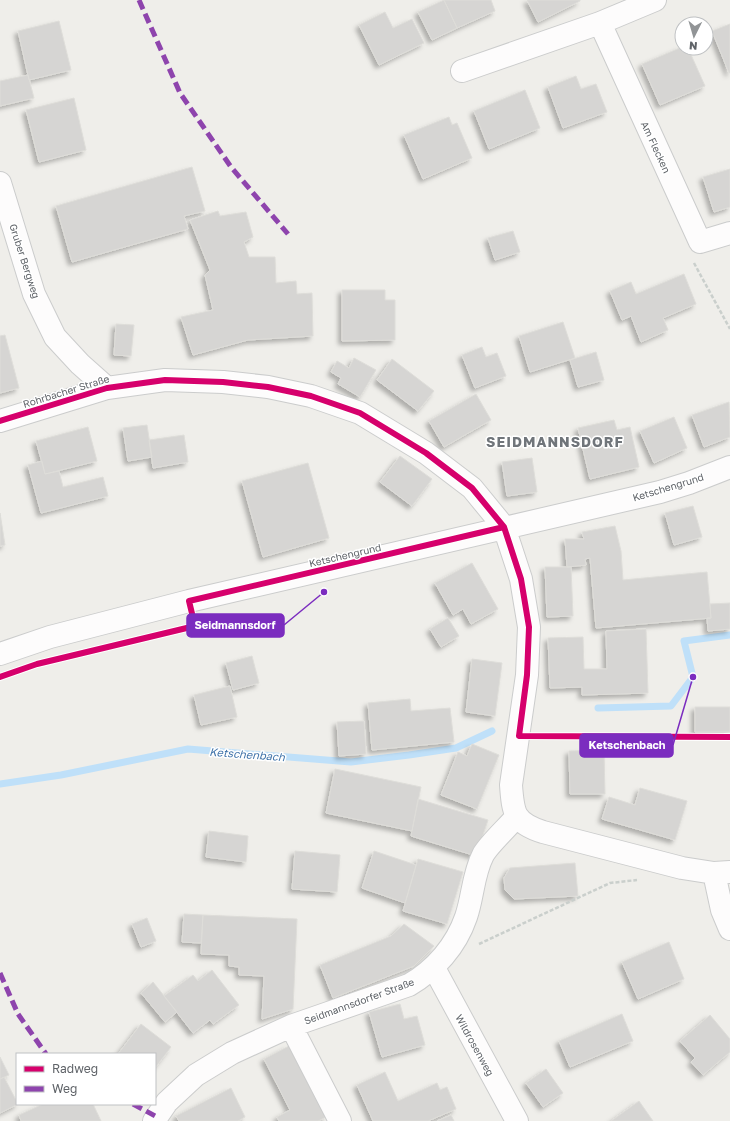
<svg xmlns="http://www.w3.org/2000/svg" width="730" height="1121" font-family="'Golos Text',sans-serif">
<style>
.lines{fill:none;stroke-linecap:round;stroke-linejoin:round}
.stream{stroke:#bfe0f9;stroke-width:7}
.building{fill:#d6d5d3;stroke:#deddd9;filter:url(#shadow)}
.minor-casing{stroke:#cbcccc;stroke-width:24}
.path{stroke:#cacfcc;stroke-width:2.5;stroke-dasharray:4 2;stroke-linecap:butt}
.minor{stroke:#fdfcfc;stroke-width:22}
.quiet{stroke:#8e44ad;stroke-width:5;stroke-dasharray:10 5;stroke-linecap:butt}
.cycleway-casing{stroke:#fff;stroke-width:8}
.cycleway{stroke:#d6006c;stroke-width:6}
.labels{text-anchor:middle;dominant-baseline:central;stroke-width:3;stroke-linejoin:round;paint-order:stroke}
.street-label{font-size:10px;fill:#5f6368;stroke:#fff}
.water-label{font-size:11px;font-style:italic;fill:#4174aa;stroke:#fff}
.district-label{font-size:14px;font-weight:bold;letter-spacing:1px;fill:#70757a;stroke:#fff}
.leader{fill:none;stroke:#7b2cbf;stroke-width:1.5}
.callout-dot{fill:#7b2cbf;stroke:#fff;stroke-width:1.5}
.callout{fill:#7b2cbf;stroke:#7b2cbf;stroke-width:1.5}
.callout-label{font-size:11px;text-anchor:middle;font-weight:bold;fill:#fff}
</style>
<defs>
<filter id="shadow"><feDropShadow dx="-3.5" dy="3.5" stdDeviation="2" flood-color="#0004"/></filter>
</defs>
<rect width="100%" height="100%" fill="#efeeea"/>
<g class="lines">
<path class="stream" d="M 598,708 L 671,706 L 693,677 L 684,641 L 730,635
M 0,784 L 61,775 L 188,749 L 351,762 L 409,755 L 456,748 L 492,731"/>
</g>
<path class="building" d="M 444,0 L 457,28 L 432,40 L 418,12 Z
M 444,0 L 491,0 L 495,11 L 457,28 Z
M 527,0 L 580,0 L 580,1 L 538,22 Z
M 385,12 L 393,28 L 412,19 L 424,43 L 379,65 L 359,25 Z
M 59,21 L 71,70 L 29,80 L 18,31 Z
M 730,24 L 730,73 L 729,73 L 712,31 Z
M 682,47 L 682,48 L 688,48 L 705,86 L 660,105 L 642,64 Z
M 28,75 L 34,98 L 0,106 L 0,81 Z
M 576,76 L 581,89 L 596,84 L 607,112 L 563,128 L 548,87 Z
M 525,90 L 540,128 L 489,149 L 474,111 Z
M 74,98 L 86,150 L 39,162 L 26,110 Z
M 449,117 L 452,125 L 457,123 L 472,158 L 423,179 L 404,135 Z
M 192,167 L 205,211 L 184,216 L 188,229 L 72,262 L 56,206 Z
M 730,169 L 730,207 L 714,212 L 703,177 Z
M 218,211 L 220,216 L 246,212 L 253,237 L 244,242 L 249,257 L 275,257 L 276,283 L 296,281 L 297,294 L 312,293 L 313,336 L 248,340 L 193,355 L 181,317 L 213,310 L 205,275 L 210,270 L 190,220 Z
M 513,231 L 520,252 L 495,260 L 488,238 Z
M 684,274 L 696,304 L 663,318 L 668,330 L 641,342 L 631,316 L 622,320 L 610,291 L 631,282 L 636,294 Z
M 342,290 L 385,290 L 385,300 L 395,300 L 395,340 L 342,341 Z
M 563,322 L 575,358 L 530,372 L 519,336 Z
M 116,324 L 134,325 L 131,356 L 114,355 Z
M 5,335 L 19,388 L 0,393 L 0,336 Z
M 482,347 L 486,357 L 497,353 L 506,376 L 475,388 L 462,355 Z
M 596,352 L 604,380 L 578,387 L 570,360 Z
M 354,358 L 376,370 L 360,397 L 338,384 L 341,378 L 331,372 L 337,361 L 349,368 Z
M 392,359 L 434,391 L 418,411 L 377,380 Z
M 476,394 L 491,420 L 444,447 L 429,421 Z
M 729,402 L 730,437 L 704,447 L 692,415 Z
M 674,417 L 687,448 L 654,463 L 640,431 Z
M 614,420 L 617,430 L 630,427 L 639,467 L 590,479 L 578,428 Z
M 147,425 L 152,457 L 128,461 L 123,428 Z
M 88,427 L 97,461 L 45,474 L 36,441 Z
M 184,435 L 188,462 L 153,468 L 149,440 Z
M 400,456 L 432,479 L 412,506 L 380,482 Z
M 532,458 L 537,492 L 507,496 L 502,462 Z
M 42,461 L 45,474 L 59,471 L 63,487 L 103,477 L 108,496 L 41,513 L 28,465 Z
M 308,463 L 329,538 L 263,557 L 242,481 Z
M 693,506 L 702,537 L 674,545 L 665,513 Z
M 0,513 L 5,545 L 0,546 Z
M 615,526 L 621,551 L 623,580 L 707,572 L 711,618 L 596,628 L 590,558 L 585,559 L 586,565 L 567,567 L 565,539 L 584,539 L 582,532 Z
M 472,563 L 498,609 L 471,624 L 463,609 L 453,615 L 435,583 Z
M 545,567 L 571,567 L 573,616 L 547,617 Z
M 730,603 L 730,629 L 708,631 L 707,618 L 711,618 L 710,604 Z
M 448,618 L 459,636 L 441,647 L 430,629 Z
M 646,629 L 648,693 L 582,695 L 582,687 L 550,688 L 548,638 L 583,637 L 584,669 L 607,669 L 606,631 Z
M 252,656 L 259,683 L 233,690 L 226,663 Z
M 472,659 L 502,663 L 495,716 L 466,712 Z
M 230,686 L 237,717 L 201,725 L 194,695 Z
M 410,699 L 411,711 L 450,708 L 454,742 L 372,750 L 368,703 Z
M 695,707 L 730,707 L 730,732 L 695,732 Z
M 364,721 L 366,754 L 339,756 L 337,722 Z
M 472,744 L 499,755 L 477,809 L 441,795 L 458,752 L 467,756 Z
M 604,750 L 605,794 L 570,794 L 569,751 Z
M 335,769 L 421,787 L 412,831 L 326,813 Z
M 640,788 L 687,801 L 675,840 L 602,819 L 609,797 L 635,805 Z
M 418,799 L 488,820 L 476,856 L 411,836 Z
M 209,831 L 248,836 L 246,862 L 206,857 Z
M 295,851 L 340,855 L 337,892 L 292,889 Z
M 374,851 L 416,865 L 405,903 L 362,888 Z
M 418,859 L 463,872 L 447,924 L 403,911 Z
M 575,863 L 578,896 L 514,899 L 505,890 L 504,878 L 510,868 Z
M 184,914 L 203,915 L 201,943 L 182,942 Z
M 203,915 L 297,919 L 293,1009 L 262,1019 L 264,976 L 239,975 L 239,967 L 229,966 L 229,955 L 201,954 Z
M 147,918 L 156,941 L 141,947 L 132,924 Z
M 404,924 L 434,946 L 414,966 L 333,998 L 320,965 L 391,936 Z
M 669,942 L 684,979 L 638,999 L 622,962 Z
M 212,970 L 239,1005 L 213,1024 L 210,1020 L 193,1033 L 164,996 L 193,975 L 198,981 Z
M 153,982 L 177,1012 L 165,1022 L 141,993 Z
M 400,1004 L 404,1019 L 417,1016 L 425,1045 L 382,1057 L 369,1012 Z
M 622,1014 L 633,1041 L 570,1067 L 559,1041 Z
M 710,1015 L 730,1039 L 730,1052 L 703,1075 L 691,1062 L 695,1058 L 680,1041 Z
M 141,1024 L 171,1047 L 155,1068 L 155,1054 L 118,1054 Z
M 289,1046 L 326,1117 L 318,1121 L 279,1121 L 277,1117 L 290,1110 L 264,1059 Z
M 0,1057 L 9,1075 L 0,1079 Z
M 546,1069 L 563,1093 L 543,1107 L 526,1083 Z
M 385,1072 L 398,1101 L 437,1083 L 440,1090 L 447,1087 L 456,1109 L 428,1121 L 373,1121 L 357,1085 Z
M 4,1077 L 18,1104 L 0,1113 L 0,1079 Z
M 231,1088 L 245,1117 L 238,1121 L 179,1121 L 176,1116 Z
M 639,1101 L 653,1121 L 611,1121 Z
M 43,1104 L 93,1104 L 101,1121 L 21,1121 L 19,1115 Z
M 451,1115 L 454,1121 L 437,1121 Z"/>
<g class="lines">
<g class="minor-casing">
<path id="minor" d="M 600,23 L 700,242 L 730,233
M 462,71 L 600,23 L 655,0
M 0,183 L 34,294 L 55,337 L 80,364 L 107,388
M 0,421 L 107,388 L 165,380 L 223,382 L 268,387 L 311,396 L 360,413 L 426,453 L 472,488 L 504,527 L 521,579 L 529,627 L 527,675 L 511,785 C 513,813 514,823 543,832 L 682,868 L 714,873 L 730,872
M 0,654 L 50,637 L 189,601 L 660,492 L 689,483 L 730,467
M 714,873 L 722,910 L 730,929
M 434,968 L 517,1121
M 291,1026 L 340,1121
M 154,1121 L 167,1102 L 196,1075 L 232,1053 L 291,1026 L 409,985 C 435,970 456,946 466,917 C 473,897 473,874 483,855 C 488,845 509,826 517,816"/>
</g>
<path class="path" d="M 694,263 L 730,329
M 479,944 L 610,883 L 637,880"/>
<use href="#minor" class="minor"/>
<path class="quiet" d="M 139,0 L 180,93 L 231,167 L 288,234
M 0,973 L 18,1014 L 46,1054
M 133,1104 L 157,1117"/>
<g class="cycleway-casing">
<path id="cycleway" d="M 0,421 L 107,388 L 165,380 L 223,382 L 268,387 L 311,396 L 360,413 L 426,453 L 472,488 L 504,527 L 521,579 L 529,627 L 527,675 L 519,736 L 730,737
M 0,677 L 37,664 L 195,626 L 189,601 L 504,527"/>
</g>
<use href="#cycleway" class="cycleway"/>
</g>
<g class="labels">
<g class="street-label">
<text transform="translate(656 147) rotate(65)">Am Flecken</text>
<text transform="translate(25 261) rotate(72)">Gruber Bergweg</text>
<text transform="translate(66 391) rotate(-17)">Rohrbacher Straße</text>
<text transform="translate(668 487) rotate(-17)">Ketschengrund</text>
<text transform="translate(345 555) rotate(-13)">Ketschengrund</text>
<text transform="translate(359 1001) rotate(-20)">Seidmannsdorfer Straße</text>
<text transform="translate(475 1045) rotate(61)">Wildrosenweg</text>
</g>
<g class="water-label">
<text transform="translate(247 754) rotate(4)">Ketschenbach</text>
</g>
<g class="district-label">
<text x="555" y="441">SEIDMANNSDORF</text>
</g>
</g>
<path class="leader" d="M324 592L284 625M693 677L673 745"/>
<g class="callout-dot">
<circle cx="324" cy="592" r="4"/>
<circle cx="693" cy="677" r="4"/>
</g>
<g class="callout">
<rect x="187" y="614" width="97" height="23" rx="4"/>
<rect x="580" y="734" width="93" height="23" rx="4"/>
</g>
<g class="callout-label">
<text x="235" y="629">Seidmannsdorf</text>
<text x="627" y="749">Ketschenbach</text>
</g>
<rect x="16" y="1053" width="140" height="52" fill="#ffffff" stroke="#bfc1c3"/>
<rect x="24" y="1066" width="20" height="6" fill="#d6006c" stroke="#bfc1c3"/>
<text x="52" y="1073" font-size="12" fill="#5f6368">Radweg</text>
<rect x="24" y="1086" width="20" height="6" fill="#8e44ad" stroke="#bfc1c3"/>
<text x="52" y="1093" font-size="12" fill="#5f6368">Weg</text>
<g transform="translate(694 36) rotate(185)"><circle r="19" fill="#ffffff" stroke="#bfc1c3"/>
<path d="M0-3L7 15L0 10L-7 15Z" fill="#919496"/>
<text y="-6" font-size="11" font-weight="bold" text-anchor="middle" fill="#5f6368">N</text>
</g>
</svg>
